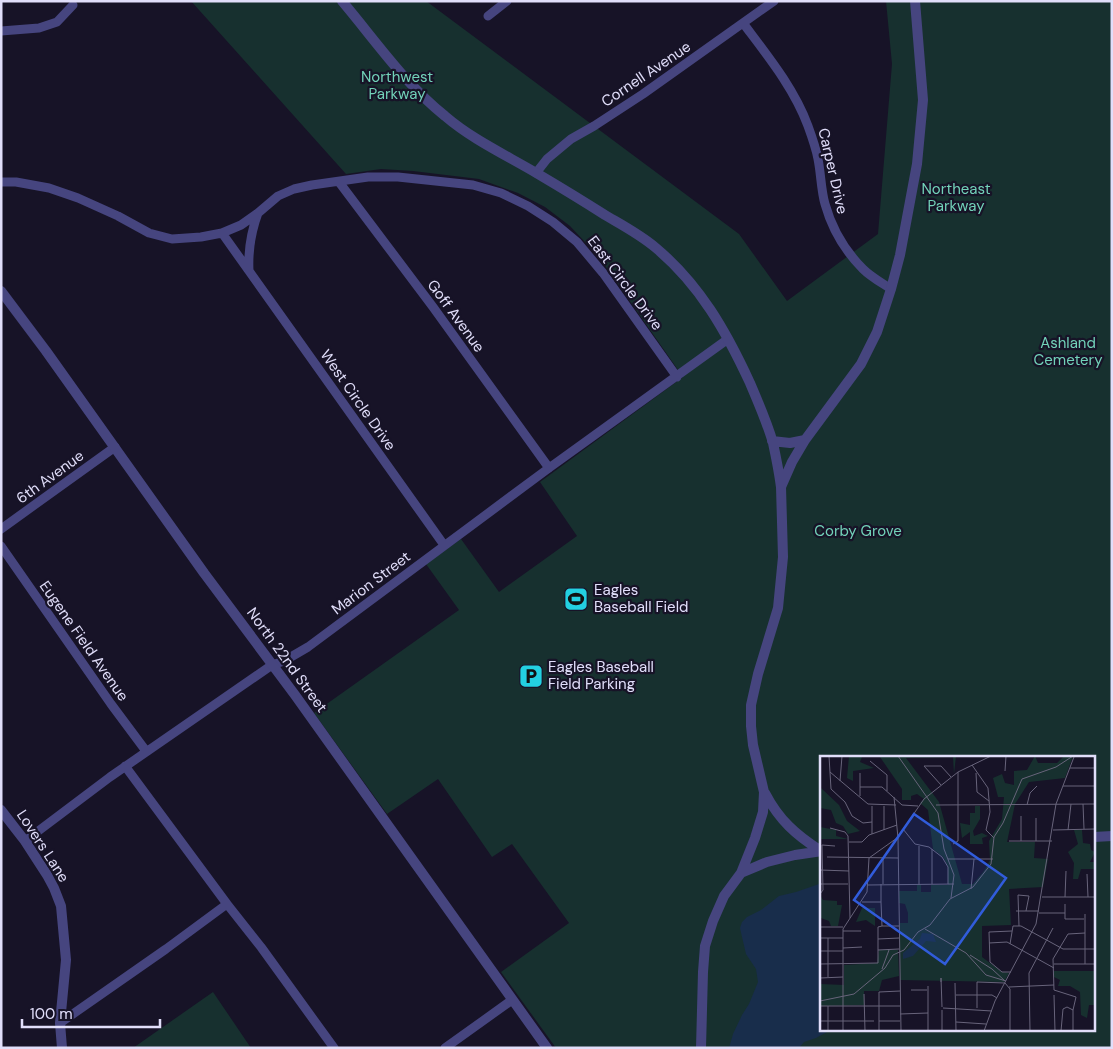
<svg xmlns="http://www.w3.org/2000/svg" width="1113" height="1049" font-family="'DM Sans',sans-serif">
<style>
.green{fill:#17302f;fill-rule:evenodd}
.water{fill:#182d4b}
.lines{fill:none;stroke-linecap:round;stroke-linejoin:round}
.minor{stroke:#46457f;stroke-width:9}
.tertiary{stroke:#46457f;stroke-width:10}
.labels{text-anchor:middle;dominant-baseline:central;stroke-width:4.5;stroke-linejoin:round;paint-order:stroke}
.street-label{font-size:15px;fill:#e1defa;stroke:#171327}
.park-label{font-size:15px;fill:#72d2b9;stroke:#171327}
.poi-label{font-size:15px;fill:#e1defa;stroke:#171327;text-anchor:start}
.inset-road{fill:none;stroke:#68647b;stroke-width:1}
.view{fill:#315cdb;fill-opacity:0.15;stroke:#315cdb;stroke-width:2.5}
.inset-edge{fill:none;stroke:#e1defa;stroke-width:2.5}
</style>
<rect width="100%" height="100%" fill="#171327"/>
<path class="green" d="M 191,1 L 426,1 L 739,234 L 787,301 L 878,234 L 892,64 L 886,1 L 1112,1 L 1112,1048 L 556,1048 L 501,972 L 569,923 L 512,844 L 492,857 L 438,779 L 387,814 L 314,713 L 459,610 L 426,564 L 461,539 L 499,592 L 577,536 L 540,482 L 683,377 L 599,257 L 570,226 L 545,207 L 518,193 L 479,179 L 413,171 L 381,169 L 346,174 ZM 822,758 L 1094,758 L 1094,1030 L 822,1030 Z
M 213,992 L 251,1048 L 133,1048 Z"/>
<path class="water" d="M 822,883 L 822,1030 L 826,1030 L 827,1032 L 816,1038 L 804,1042 L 799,1048 L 729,1048 L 733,1034 L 742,1015 L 749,1004 L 758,982 L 756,969 L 746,954 L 742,937 L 740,928 L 742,922 L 747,917 L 761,910 L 779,896 L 796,892 Z"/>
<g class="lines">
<path class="minor" d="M 488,16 L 507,1
M 743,23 C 767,55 794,88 808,126 C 812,137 816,148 818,159 C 821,174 821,190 825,204 C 832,229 845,251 863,269 C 871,277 882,283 891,289
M 1,31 L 39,28 L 57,22 L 73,5
M 536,173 L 547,159 L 571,139 L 594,126 L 643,94 L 774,1
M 1,182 L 16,182 L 49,188 L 78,198 L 118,216 L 149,233 L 172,239 L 201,237 L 222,233 L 241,225 L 258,213 L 278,196 L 294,189 L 312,185 L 368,177 L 398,177 L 473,185 L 501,193 L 528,206 L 553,222 L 577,242 L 603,273 L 677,377
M 339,182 L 433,307 L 549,468
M 222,233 L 444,545
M 249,271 C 248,251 251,232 258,213
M 1,529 L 115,447
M 1,546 L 111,704 L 146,751
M 125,766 L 227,904
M 25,841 L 110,777 L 272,665 L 284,661 L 308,647 L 549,468 L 728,339
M 60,1023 L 166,949 L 227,904 L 261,947 L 334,1048
M 445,1048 L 512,1000"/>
<path class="tertiary" d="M 342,1 C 375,40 405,84 445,116 C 473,140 506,155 538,174 C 560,187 583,201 605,215 C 622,225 641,235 656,248 C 700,285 726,331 750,383 C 758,402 767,422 773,443 C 776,457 779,472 781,487
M 1,291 L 46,351 L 204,573 L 295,695 L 547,1048
M 772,441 L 790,443 L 805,440
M 765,793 C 779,820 796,835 821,851
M 1,810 L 25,841 L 47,875 L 54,888 L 61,906 L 66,960 L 60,1023 L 62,1048
M 1094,837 L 1112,836
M 741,873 L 767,862 L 795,855 L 822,851
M 701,1048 L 703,972 L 705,946 L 713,921 L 724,896 L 741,873 L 755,838 L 763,812 L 764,792 L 753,745 L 751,726 L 751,705 L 758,674 L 778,608 L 783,557 L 781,487 L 792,462 L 805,440 L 861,364 L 877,332 L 891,289 L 900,255 L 917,164 L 923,100 L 915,1"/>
</g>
<defs>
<g id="stadium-square" transform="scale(1.25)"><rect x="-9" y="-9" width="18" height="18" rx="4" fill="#23d0e1" stroke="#171327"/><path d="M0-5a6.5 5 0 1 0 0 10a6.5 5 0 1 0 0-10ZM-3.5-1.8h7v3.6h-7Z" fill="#111"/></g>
<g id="parking-square" transform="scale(1.25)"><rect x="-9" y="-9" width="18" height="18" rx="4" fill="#23d0e1" stroke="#171327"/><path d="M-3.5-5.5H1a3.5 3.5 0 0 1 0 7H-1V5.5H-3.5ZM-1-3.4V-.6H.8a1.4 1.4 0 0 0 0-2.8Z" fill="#111"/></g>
</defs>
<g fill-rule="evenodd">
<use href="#stadium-square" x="576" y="599"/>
<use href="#parking-square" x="531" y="676"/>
</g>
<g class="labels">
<g class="street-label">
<text transform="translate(646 74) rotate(-34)">Cornell Avenue</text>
<text transform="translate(833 171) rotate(77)">Carper Drive</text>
<text transform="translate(625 283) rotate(53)">East Circle Drive</text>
<text transform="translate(456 316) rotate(54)">Goff Avenue</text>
<text transform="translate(358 400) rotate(55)">West Circle Drive</text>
<text transform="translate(50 477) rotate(-36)">6th Avenue</text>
<text transform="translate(371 583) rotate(-37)">Marion Street</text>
<text transform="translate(84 641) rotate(55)">Eugene Field Avenue</text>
<text transform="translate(287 660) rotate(54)">North 22nd Street</text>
<text transform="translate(43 846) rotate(57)">Lovers Lane</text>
</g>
<g class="park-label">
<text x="397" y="77">Northwest<tspan x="397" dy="17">Parkway</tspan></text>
<text x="956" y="189">Northeast<tspan x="956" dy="17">Parkway</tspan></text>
<text x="1068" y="343">Ashland<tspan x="1068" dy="17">Cemetery</tspan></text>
<text x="858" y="531">Corby Grove</text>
</g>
<g class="poi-label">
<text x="594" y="590">Eagles<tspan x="594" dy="17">Baseball Field</tspan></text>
<text x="548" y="667">Eagles Baseball<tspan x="548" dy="17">Field Parking</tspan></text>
</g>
</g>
<g transform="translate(820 756)">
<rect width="275" height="275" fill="#171327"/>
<path d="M 29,0 L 42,1 L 40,6 L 54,12 L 33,15 L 33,25 L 27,22 ZM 136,0 L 134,18 L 133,1 L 86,2 L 119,46 L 142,128 L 153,128 L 164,115 L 170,104 L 169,85 L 182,63 L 184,41 L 178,41 L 173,22 L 182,18 L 185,27 L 194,29 L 194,15 L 207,14 L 215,0 L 218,7 L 237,7 L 244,0 L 253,0 L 245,22 L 209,26 L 195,48 L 187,86 L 215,86 L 214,102 L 228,103 L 223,131 L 189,133 L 191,169 L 162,170 L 162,201 L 182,216 L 189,217 L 184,226 L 80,224 L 80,167 L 88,167 L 88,157 L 85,148 L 79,147 L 79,135 L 97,135 L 97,129 L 101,129 L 101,136 L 111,136 L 111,129 L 128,129 L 128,110 L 123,101 L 113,93 L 108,54 L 100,47 L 104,43 L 97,38 L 91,40 L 91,44 L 82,44 L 82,33 L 60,1 ZM 1,32 L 19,49 L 27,65 L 40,75 L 28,78 L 23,70 L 16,67 L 11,54 L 0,52 ZM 155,50 L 160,50 L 160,63 L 153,75 L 154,80 L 162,77 L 168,80 L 162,82 L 163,88 L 150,88 L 150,76 L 142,82 L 140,67 L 150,69 L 150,57 L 155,57 ZM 0,71 L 16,74 L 16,80 L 28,83 L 0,83 ZM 254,74 L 262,74 L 263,87 L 270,88 L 271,94 L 275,96 L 270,106 L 275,106 L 275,113 L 261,113 L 258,123 L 253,123 L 254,107 L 248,96 L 258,88 ZM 0,139 L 3,144 L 17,145 L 17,149 L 22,149 L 18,170 L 11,170 L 9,165 L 1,162 ZM 42,152 L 55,152 L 55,170 L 46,164 L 36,166 ZM 59,194 L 78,194 L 79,220 L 62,224 L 59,235 L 44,235 L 44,249 L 0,250 L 0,228 L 24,229 L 24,209 L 57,207 ZM 234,215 L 275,215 L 275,253 L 274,249 L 269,249 L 267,262 L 261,259 L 260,236 L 250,230 L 238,230 L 240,224 L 234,221 Z" fill="#17302f"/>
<path d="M 102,177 L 113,178 L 116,186 L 106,185 L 93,200 L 83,203 L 83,197 L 100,183 Z" fill="#182d4b"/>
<path class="inset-road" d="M 9,0 L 11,33 L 25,46 L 32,60 L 43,67 L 52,66M 78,0 L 118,57 L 124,93 L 134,119 L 131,142M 275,0 L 275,18M 50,5 L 67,19 L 67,35M 152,9 L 168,32 L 170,56 L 166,74 L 174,82M 250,12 L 275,12M 185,15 L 186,0M 10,16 L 48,48 L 76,49M 40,17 L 40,40M 156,17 L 157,36 L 169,45M 20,25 L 22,0M 121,29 L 104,10 L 121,10 L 131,21M 243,30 L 275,30M 40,31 L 62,31 L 82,49 L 98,50M 74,41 L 78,82 L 81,275M 263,48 L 264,73M 116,49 L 275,48M 207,49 L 210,37 L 217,30M 64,50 L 64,74M 201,60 L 201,85M 216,62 L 216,85M 10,72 L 25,76 L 28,80 L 30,162M 83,73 L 95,88 L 109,91 L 122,101 L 128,111 L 128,128M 233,74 L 275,73M 248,74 L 251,48M 52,78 L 52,50M 189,85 L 232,85M 29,86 L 42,86 L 49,79 L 77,69M 133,88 L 138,85 L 138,16M 99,90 L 99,129M 112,93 L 112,128M 7,101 L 78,102M 63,102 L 63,128M 128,103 L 173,103M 0,114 L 29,115M 267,118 L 268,141M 0,128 L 28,128M 61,128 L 61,146M 48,129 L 134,128M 151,133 L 154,103M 0,138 L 3,134 L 2,89 L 15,90M 222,141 L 275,141M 245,141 L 246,115M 42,146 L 61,146 L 62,170M 245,148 L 245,163 L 264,163M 196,155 L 219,155M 219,157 L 245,157M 265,158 L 265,208M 62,170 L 79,170M 199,170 L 198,139 L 209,140 L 206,155M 0,171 L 23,171M 105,173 L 146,197 L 166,219 L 186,225M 23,175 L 41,175M 0,182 L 23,182M 8,182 L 8,221M 58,183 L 79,182M 169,187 L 187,186 L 234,212M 190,188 L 193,170 L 201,170 L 243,193 L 275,193M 23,192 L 42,191M 58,194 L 79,193M 0,195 L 23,195M 150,199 L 172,213 L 185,225M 0,208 L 58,207 L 58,171 L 62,170M 234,208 L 275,208M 62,213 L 69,194M 191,216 L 182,216 L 170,206 L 169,176 L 192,175M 0,222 L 23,221M 121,226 L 121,222 L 122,251M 135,227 L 136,275M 108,230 L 108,275M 189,231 L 234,229M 91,234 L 107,234M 44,238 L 45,275M 136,239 L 172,239 L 177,242M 234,239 L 235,275M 0,245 L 34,238 L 65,212 L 73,199 L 84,194 L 98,176 L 110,169 L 130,143 L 153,131 L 171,108 L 174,81 L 183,67 L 202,23 L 236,11 L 253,0M 0,250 L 80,250M 123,252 L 172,255M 157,252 L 157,226 L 185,227 L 190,233 L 190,275M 122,254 L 122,275M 253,254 L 256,241 L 234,234 L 233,203 L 248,178 L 265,177M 80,258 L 108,257M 0,265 L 54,265M 59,265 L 80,265M 136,266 L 166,268M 8,275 L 8,250M 23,275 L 23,173 L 47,136 L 49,102 L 77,82 L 104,43 L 138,16 L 171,0M 59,275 L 59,236 L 80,235M 164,275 L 175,245 L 216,168 L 236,48 L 254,1M 210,275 L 209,217 L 233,172M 241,275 L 243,253 L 247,251 L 253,254M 253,275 L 253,254"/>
<path class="view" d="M 94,58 L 186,122 L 125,208 L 34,144 Z"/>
<rect width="275" height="275" class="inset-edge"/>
</g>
<rect width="1113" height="1049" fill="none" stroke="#e1defa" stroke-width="5"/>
<path d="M22 1019v8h138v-8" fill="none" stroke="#e1defa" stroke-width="2.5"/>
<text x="30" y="1019" font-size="15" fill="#e1defa" stroke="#171327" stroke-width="4" paint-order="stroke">100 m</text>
</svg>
